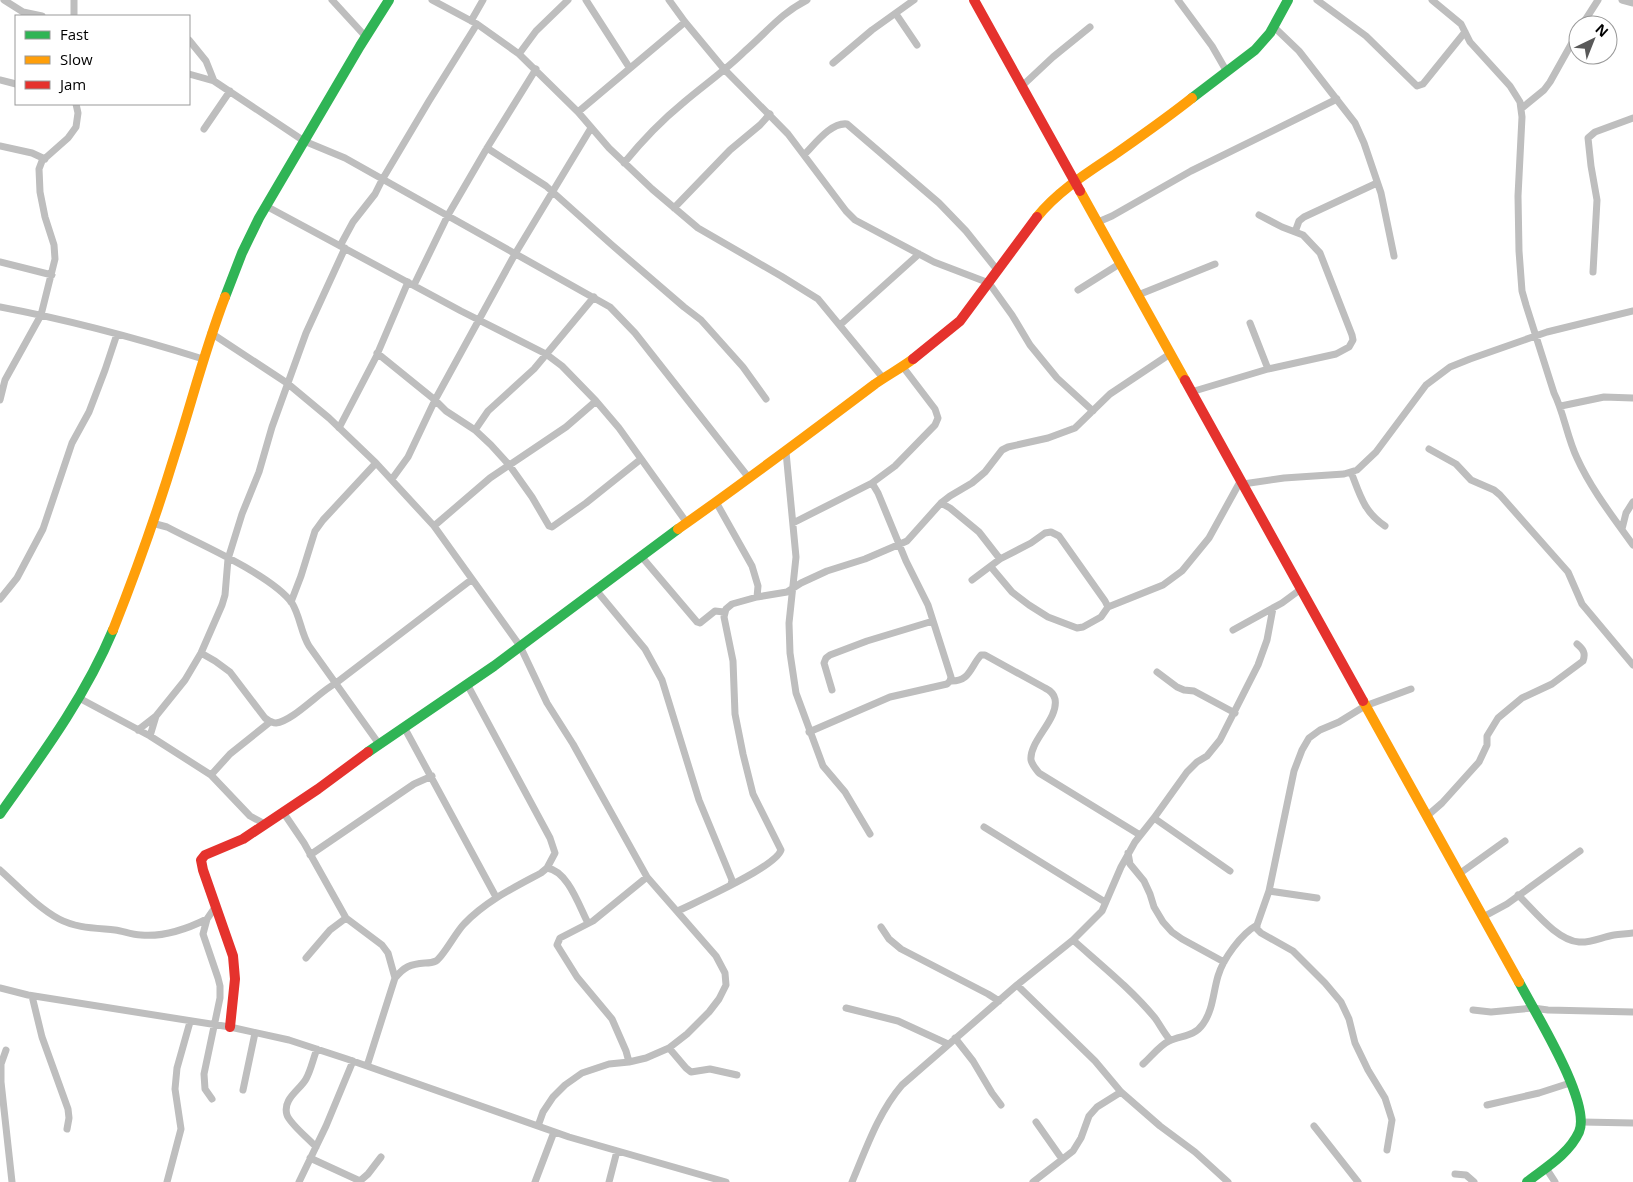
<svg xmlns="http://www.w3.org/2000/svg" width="1633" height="1182" font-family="'Open Sans',sans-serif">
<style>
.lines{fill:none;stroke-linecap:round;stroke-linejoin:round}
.street{stroke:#bebebe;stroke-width:7}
.fast{stroke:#30b455;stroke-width:10}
.slow{stroke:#ff9f0a;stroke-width:10}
.jam{stroke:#e5322d;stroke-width:10}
</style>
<rect width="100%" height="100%" fill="#fff"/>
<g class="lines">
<path class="street" d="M 4,0 L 23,12 L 42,16
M 332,0 L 366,37
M 432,0 L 477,24 L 519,54 L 578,112 L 609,148 L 652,189 L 698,228 L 781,276 L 818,299 L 883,378
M 586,0 L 629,67
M 669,0 L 685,22 L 724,69 L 788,134 L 846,211 L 855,220 L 934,262 L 989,283 L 1012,315 L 1030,345 L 1057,378 L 1093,411
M 1178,0 L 1212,46 L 1227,72
M 1317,0 L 1366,36 L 1417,86 L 1423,84 L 1465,32
M 1432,0 L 1461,24 L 1470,42 L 1510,86 L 1520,102 L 1522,117 L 1518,196 L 1519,251 L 1522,291 L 1526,305 L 1554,393 C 1564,413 1567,437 1577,458 C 1591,489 1613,517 1633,545
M 1622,0 L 1633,3
M 896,14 L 917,45
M 74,16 L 74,0
M 471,21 L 483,0
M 1582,25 L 1598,0
M 1274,27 L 1299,51 L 1355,123 L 1364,143 L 1381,193 L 1394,256
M 189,40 L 206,61 L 214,81
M 519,54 L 536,31 L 568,0
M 833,63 L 872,30 L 914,0
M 189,74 L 214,81 L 304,141 L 345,158 L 610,307 L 635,333 L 749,478
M 0,80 L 16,84
M 1022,86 L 1053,57 L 1090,27
M 1522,108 L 1544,90 L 1550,82 L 1578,32
M 578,112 L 685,22
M 204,129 L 230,91
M 0,146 L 32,153 L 45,159
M 487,148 L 546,186 L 612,245 L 684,307 L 701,320 L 743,367 L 766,399
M 804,155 C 815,144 831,122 847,124 L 939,203 L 966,231 L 998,271
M 624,163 C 642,141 661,121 683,103 C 704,85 726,70 745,51 C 766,33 781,13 807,0
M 266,206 L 461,311 L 546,354 L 562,366 L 596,401 L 619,428 L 687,523
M 674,208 L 730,150 L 760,125 L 770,114
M 1098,222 L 1112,216 L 1191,171 L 1337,99
M 1295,232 L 1299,221 L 1304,217 L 1377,183
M 340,246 L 353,222 L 375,194 L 382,180 L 429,101 L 477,24
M 0,262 L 52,275
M 1593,272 L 1597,200 L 1591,166 L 1588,138 L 1595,132 L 1633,118
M 414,285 L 448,215 L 487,148 L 536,69
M 1078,290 L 1121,263
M 1138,295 L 1215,264
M 0,307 C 69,320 136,338 203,359
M 1250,323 L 1268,369
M 840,325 L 919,254
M 211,333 L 287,383 L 329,418 L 376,463 L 434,526 L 520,646 L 547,703 L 573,744 L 647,877 L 716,956 L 725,973 L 726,985 L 719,999 L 709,1012 L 687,1034 L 669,1048 L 646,1058 L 629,1062 L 609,1064 L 582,1073 L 565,1085 L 553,1097 L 543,1112 L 538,1126
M 377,353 L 435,400 L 446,411 L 475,430 L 491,445 L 510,466 L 532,497 L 549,526 L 552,527 L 586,503 L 641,459
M 1191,392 L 1268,369 L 1336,354 L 1349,347 L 1353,340 L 1352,335 L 1320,253 L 1303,235 L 1282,227 L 1259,215
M 0,400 L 5,380 L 41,315 L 55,259 L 54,245 L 45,217 L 40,192 L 39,169 L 42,161 L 68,138 L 76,127 L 78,113 L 76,104
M 1561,406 L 1604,397 L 1633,398
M 339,428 L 376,357 L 408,282
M 475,430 L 488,411 L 534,369 L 594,297
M 1429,449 L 1456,464 L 1471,480 L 1494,490 L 1500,495 L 1568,572 L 1582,604 L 1633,665
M 786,452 L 796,557 L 789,623 L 790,653 L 796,693 L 823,766 L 845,792 L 870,834
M 1351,472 C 1360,495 1364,512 1385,526
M 392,479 L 408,457 L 435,400 L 515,254 L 591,128
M 872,483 L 878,493 L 906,561 L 928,605 L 951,677 L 950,681
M 1243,484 L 1284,478 L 1344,474 L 1357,470 L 1376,452 L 1426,385 L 1450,367 L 1470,359 L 1547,332 L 1633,311
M 716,502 L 752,566 L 758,586 L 757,597
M 941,503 L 950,508 L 979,532 L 1000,559
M 152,523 L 167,527 C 199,544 272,575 292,603 C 300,616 301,633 309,646 L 379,744
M 793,523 L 872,483 L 895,466 L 935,425 L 938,418 L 935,409 L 903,367
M 434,526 L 490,478 L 566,427 L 596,401
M 1622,529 L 1626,513 L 1633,502
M 641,556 L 697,622 L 700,623 L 715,611 L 724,612
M 991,567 L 1012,592 L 1029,605 L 1048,617 L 1077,628 L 1083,627 L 1101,617 L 1108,607 L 1163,585 L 1182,571 L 1209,538 L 1241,480
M 972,580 L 1000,559 L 1031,543 L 1045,533 L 1051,532 L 1059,536 L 1105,601 L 1108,607
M 596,590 L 645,649 L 662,680 L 699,800 L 732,880 L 731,884
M 0,599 L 17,578 L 43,529 L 72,443 L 89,412 L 105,370 L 117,334
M 291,602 L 301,576 L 315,531 L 323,520 L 376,463
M 1233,630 L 1282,603 L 1301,589
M 201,653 L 215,661 L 230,672 L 265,718 C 268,720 271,723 276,723 C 293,721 319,692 336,683 L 471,580
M 1157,672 L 1177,687 L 1184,690 L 1194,691 L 1235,713
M 832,690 L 824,663 L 826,658 L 830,655 L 867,641 L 933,621
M 79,698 L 150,736 L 211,775 L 250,816 L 265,824
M 404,727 L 496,897
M 138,730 L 156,716 L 185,680 L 201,653 L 222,605 L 225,595 L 228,559 L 242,514 L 259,472 L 272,427 L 306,333 L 345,248
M 809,732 L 890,697 L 947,684 L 950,681 C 970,682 970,667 981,655 L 985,655 L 1045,688 C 1049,690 1054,694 1055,699 C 1059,719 1029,741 1031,760 C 1032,765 1036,769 1039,773 L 1140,835
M 150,736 L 156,716
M 211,775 L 230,754 L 270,722
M 283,812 L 304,843 L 346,918 L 382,945 L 388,953 L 395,978
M 1427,816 L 1442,803 L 1479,762 L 1487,745 L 1487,736 L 1498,718 L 1522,698 L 1552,684 L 1583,661 C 1586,653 1583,649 1577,644
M 1154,818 L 1230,871
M 984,827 L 1105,902
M 1128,853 L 1130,864 L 1144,881 L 1150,894 L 1154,907 L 1163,922 L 1172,932 L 1182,939 L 1224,962
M 310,855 L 414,784 L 432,776
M 547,868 C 568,871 579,906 588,923
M 0,870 C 18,886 37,907 59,919 C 76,928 95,928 115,930 C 123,931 132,935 141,935 C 163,937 187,929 207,919
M 1459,874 L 1505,841
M 1269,891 L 1317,898
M 1518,895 C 1534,910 1556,940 1579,942 C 1591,943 1602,937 1614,935 C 1620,934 1627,934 1633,933
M 678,911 C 696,902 776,867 781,850 L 753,794 L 743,754 L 735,714 L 733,661 L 724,617 L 726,609 L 732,604 L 757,597 L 787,592 L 801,583 L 827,571 L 865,559 L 907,541 L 941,503 L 950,496 L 972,483 L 985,472 L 1002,450 L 1008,447 L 1048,438 L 1075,428 L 1110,394 L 1170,354
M 1483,917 L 1507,904 L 1580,851
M 881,927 L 889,939 L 901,949 L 988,994 L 999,1001
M 1073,940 C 1101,965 1131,989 1155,1018 C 1160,1025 1164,1033 1170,1040
M 306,958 L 330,930 L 346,918
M 1017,985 L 1095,1061 L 1121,1092 L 1160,1126 L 1195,1152 L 1228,1182
M 0,988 L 28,995 L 230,1027 L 289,1040 L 347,1059 L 569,1137 L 726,1182
M 32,996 L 42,1037 L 68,1109 L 69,1118 L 67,1129
M 846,1008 L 898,1021 L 948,1044
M 1473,1010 L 1491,1012 L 1533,1008 L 1548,1010 L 1633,1012
M 955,1038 L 973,1061 L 992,1093 L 1001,1105
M 669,1048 L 686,1068 L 691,1072 L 710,1069 L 737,1075
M 6,1050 L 1,1064 L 1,1082 L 12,1182
M 629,1062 L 626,1051 L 612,1019 L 577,977 L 557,945 L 560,938 L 593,921 L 647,877
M 1143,1064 C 1151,1057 1160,1045 1169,1041 C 1182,1035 1194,1037 1203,1024 C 1213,1010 1213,993 1218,976 C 1223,959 1241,934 1257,925
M 367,1066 L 395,978 C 404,967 410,964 425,963 C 429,963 432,963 436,961 C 443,957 456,932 464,924 C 486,901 513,888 541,873 L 547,868 L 555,853 L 550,838 L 467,684
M 243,1090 L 255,1033
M 212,1099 L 205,1089 L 204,1074 L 220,998 L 220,986 L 218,978 L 203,934 L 207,919 L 216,906
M 1487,1105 L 1539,1093 L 1570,1083
M 1036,1122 L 1062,1159
M 1582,1122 L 1633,1123
M 1314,1126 L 1358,1182
M 316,1147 C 309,1139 290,1124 287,1115 C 282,1099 300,1090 306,1079 C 311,1070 313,1059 317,1049
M 1387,1150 L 1392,1120 L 1385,1098 L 1368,1070 L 1355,1043 L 1349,1019 L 1341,1002 L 1325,983 L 1293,951 L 1261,933 L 1257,929 L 1257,925 L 1269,891 L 1294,771 L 1302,750 L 1309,738 L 1320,730 L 1339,722 L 1365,706 L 1411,689
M 310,1158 L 360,1181 L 368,1174 L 381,1157
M 1546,1168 L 1555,1182
M 1455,1174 L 1466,1175 L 1474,1182
M 167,1182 L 181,1129 L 175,1089 L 177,1068 L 190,1022
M 299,1182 L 326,1126 L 353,1061
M 535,1182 L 554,1132
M 609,1182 L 617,1151
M 852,1182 C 866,1149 878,1113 902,1085 L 1017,985 L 1073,940 L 1102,911 L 1121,867 L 1135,842 L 1154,818 L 1187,772 L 1197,762 L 1207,756 L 1220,740 L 1258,665 L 1267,640 L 1273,608
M 1033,1182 L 1073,1151 L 1081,1138 L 1089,1116 L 1097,1107 L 1121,1092"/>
<path class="fast" d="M 1192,98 L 1255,50 L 1270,33 L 1288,0
M 225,297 L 242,253 L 259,218 L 360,46 L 389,0
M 368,752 L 494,666 L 678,529
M 0,814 C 42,755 85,697 113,630
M 1519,982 C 1534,1011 1592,1103 1579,1132 C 1569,1154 1545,1168 1527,1182"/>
<path class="slow" d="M 1080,191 L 1185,380
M 1037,217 C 1058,191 1087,173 1114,155 C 1141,136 1167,118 1192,98
M 678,529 C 745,482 810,433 875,384 C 888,375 901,368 913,359
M 113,630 C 136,572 157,513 175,454 C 192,401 205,349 225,297
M 1363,701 L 1519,982"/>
<path class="jam" d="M 974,0 L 1080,191
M 913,359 L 960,321 L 1037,217
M 1185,380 L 1363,701
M 230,1027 L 235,979 L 233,956 L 203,870 L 201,860 L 205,855 L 243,839 L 318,789 L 368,752"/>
</g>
<rect x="15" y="15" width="175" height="90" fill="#ffffff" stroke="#999999"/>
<rect x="25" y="31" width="25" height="8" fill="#30b455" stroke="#999999"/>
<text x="60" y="40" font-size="15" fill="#000000">Fast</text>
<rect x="25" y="56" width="25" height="8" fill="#ff9f0a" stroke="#999999"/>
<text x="60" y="65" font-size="15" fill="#000000">Slow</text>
<rect x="25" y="81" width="25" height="8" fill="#e5322d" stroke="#999999"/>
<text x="60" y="90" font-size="15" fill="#000000">Jam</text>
<g transform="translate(1593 40) rotate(43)"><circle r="24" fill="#ffffff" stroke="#999999"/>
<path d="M0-4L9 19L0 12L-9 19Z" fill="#595959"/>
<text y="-8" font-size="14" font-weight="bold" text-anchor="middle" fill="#000000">N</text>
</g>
</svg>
